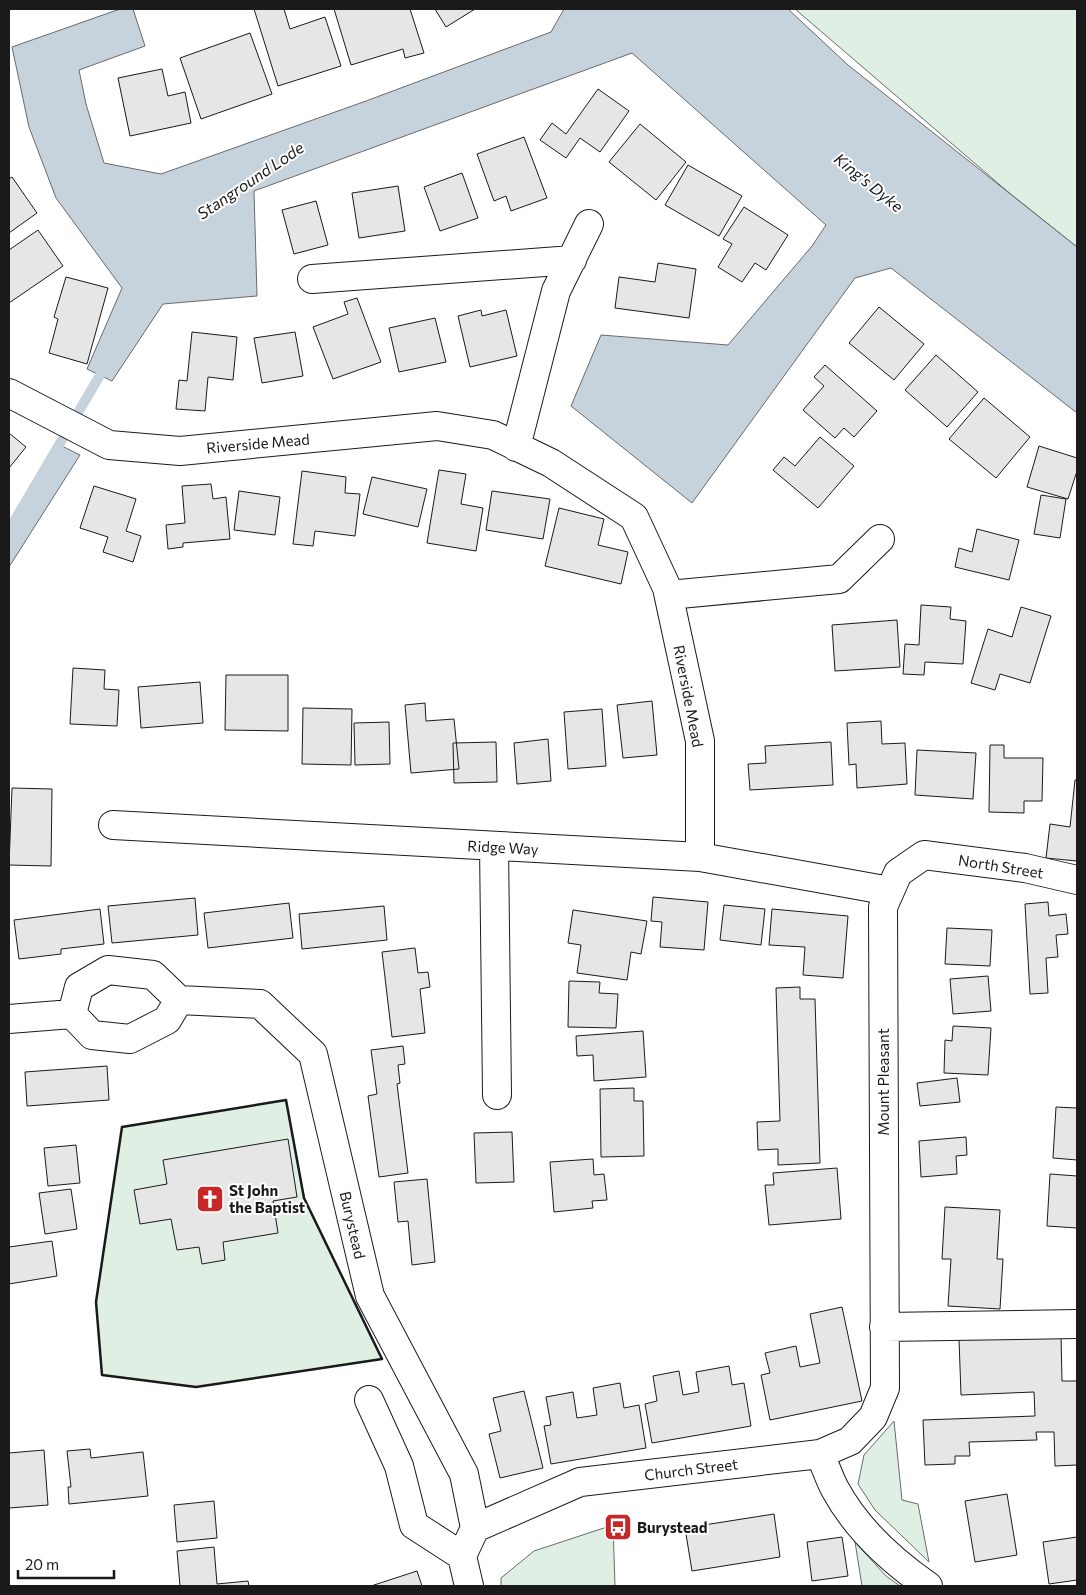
<svg xmlns="http://www.w3.org/2000/svg" width="1086" height="1595" font-family="Commissioner,sans-serif">
<style>
.green{fill:#e0efe3;stroke:#6a6a6a}
.water{fill:#c6d2dc;stroke:#6a6a6a}
.lines{fill:none;stroke-linecap:round;stroke-linejoin:round}
.stream{stroke:#c6d2dc;stroke-width:10}
.building{fill:#e6e6e6;stroke:#1a1a1a}
.minor-casing{stroke:#1a1a1a;stroke-width:30}
.minor{stroke:#fff;stroke-width:28}
.wall{stroke:#1a1a1a;stroke-width:2.5}
.labels{text-anchor:middle;dominant-baseline:central;stroke-width:4;stroke-linejoin:round;paint-order:stroke}
.street-label{font-size:15px;fill:#1a1a1a;stroke:#fff}
.poi-label{font-size:15px;font-weight:bold;fill:#1a1a1a;stroke:#fff;text-anchor:start}
.water-label{font-size:16px;font-style:italic;fill:#1a1a1a;stroke:#fff}
</style>
<rect width="100%" height="100%" fill="#fff"/>
<path class="green" d="M 795,9 L 1077,9 L 1077,247 L 1007,191 Z
M 286,1100 L 304,1198 L 382,1359 L 196,1387 L 102,1375 L 96,1302 L 122,1127 Z
M 894,1421 L 902,1500 L 918,1504 L 929,1562 L 875,1510 L 858,1484 L 864,1455 Z
M 613,1525 L 615,1586 L 501,1586 L 501,1578 L 534,1551 Z
M 855,1542 L 886,1576 L 900,1586 L 862,1586 Z"/>
<path class="water" d="M 120,9 L 133,9 L 145,46 L 79,70 L 86,104 L 104,163 L 161,174 L 366,101 L 551,32 L 564,9 L 788,9 L 848,65 L 1077,247 L 1077,413 L 891,268 L 855,278 L 692,503 L 571,406 L 601,335 L 728,345 L 812,246 L 826,225 L 632,53 L 254,191 L 257,296 L 163,304 L 112,381 L 87,369 L 122,288 L 56,198 L 29,127 L 12,47 Z
M 60,445 L 80,455 L 9,567 L 9,531 Z"/>
<g class="lines">
<path class="stream" d="M 9,530 L 106,365"/>
</g>
<path class="building" d="M 254,9 L 284,9 L 290,29 L 325,17 L 341,66 L 278,86 Z
M 334,9 L 410,9 L 424,53 L 405,58 L 403,49 L 351,65 Z
M 435,9 L 475,9 L 446,27 Z
M 250,33 L 272,94 L 201,119 L 180,58 Z
M 162,69 L 168,96 L 185,92 L 191,123 L 130,136 L 118,78 Z
M 598,89 L 629,111 L 600,152 L 580,138 L 566,158 L 540,140 L 552,123 L 566,134 Z
M 640,124 L 686,162 L 656,200 L 609,162 Z
M 524,137 L 547,198 L 511,211 L 506,196 L 494,201 L 477,154 Z
M 688,165 L 742,196 L 719,236 L 665,205 Z
M 462,173 L 478,218 L 440,231 L 424,187 Z
M 12,177 L 37,213 L 9,233 L 9,179 Z
M 398,186 L 405,231 L 359,238 L 352,193 Z
M 316,201 L 328,245 L 294,254 L 282,210 Z
M 744,207 L 788,235 L 766,270 L 755,263 L 742,282 L 718,267 L 732,244 L 723,239 Z
M 38,230 L 63,266 L 9,303 L 9,250 Z
M 658,263 L 696,269 L 689,318 L 615,308 L 619,277 L 655,282 Z
M 66,277 L 108,288 L 87,364 L 49,353 L 58,319 L 54,317 Z
M 357,298 L 381,362 L 333,379 L 313,327 L 348,314 L 344,302 Z
M 879,307 L 924,344 L 894,380 L 849,343 Z
M 481,310 L 482,316 L 506,310 L 517,356 L 470,367 L 458,316 Z
M 435,318 L 446,362 L 399,372 L 389,328 Z
M 192,332 L 237,337 L 233,380 L 208,377 L 205,411 L 176,409 L 179,380 L 187,381 Z
M 295,332 L 303,376 L 262,383 L 254,338 Z
M 936,355 L 978,392 L 947,427 L 905,390 Z
M 825,365 L 877,411 L 854,437 L 844,428 L 835,438 L 803,410 L 824,386 L 814,377 Z
M 984,398 L 1030,437 L 996,478 L 949,439 Z
M 9,433 L 26,447 L 9,468 Z
M 820,437 L 854,466 L 818,508 L 773,470 L 784,457 L 795,466 Z
M 1039,446 L 1077,458 L 1077,471 L 1068,499 L 1027,487 Z
M 439,470 L 466,474 L 461,504 L 483,508 L 476,551 L 427,543 Z
M 302,471 L 346,477 L 345,493 L 360,494 L 355,536 L 315,531 L 313,546 L 293,544 Z
M 372,477 L 427,489 L 418,527 L 363,514 Z
M 211,484 L 213,499 L 226,497 L 230,539 L 183,543 L 183,547 L 168,549 L 166,525 L 185,523 L 182,486 Z
M 94,486 L 136,499 L 126,531 L 141,536 L 133,562 L 103,552 L 108,537 L 80,528 Z
M 239,491 L 280,497 L 275,535 L 234,530 Z
M 492,491 L 550,499 L 543,539 L 486,530 Z
M 1041,495 L 1066,499 L 1060,538 L 1034,534 Z
M 559,508 L 604,519 L 598,545 L 628,552 L 621,584 L 545,566 Z
M 977,529 L 1019,540 L 1009,580 L 955,567 L 959,548 L 972,552 Z
M 921,605 L 951,607 L 950,619 L 966,621 L 963,664 L 925,662 L 924,675 L 903,674 L 905,644 L 919,645 Z
M 1021,607 L 1051,616 L 1030,683 L 1000,674 L 995,690 L 971,683 L 988,629 L 1012,637 Z
M 897,620 L 900,667 L 835,671 L 832,625 Z
M 73,668 L 105,670 L 104,689 L 119,690 L 117,726 L 70,724 Z
M 226,675 L 288,675 L 288,731 L 225,730 Z
M 200,682 L 203,723 L 141,728 L 138,687 Z
M 652,701 L 657,755 L 623,758 L 617,705 Z
M 425,703 L 426,721 L 454,719 L 459,769 L 411,773 L 405,705 Z
M 303,708 L 352,709 L 351,765 L 302,764 Z
M 602,709 L 606,766 L 568,769 L 564,712 Z
M 881,721 L 882,744 L 905,743 L 907,784 L 857,788 L 856,764 L 849,765 L 847,723 Z
M 389,722 L 390,764 L 355,765 L 354,723 Z
M 548,739 L 551,781 L 517,784 L 514,743 Z
M 496,742 L 497,782 L 454,783 L 453,743 Z
M 831,742 L 833,785 L 750,790 L 748,764 L 766,763 L 765,746 Z
M 990,745 L 1004,745 L 1004,758 L 1043,758 L 1042,801 L 1024,801 L 1024,813 L 989,812 Z
M 917,750 L 976,753 L 973,799 L 915,795 Z
M 1075,780 L 1077,780 L 1077,861 L 1046,858 L 1050,824 L 1070,827 Z
M 12,788 L 52,789 L 51,866 L 9,865 Z
M 653,897 L 708,902 L 704,950 L 660,947 L 662,922 L 651,921 Z
M 195,898 L 198,935 L 112,943 L 108,906 Z
M 1048,902 L 1049,916 L 1066,914 L 1068,934 L 1056,935 L 1058,957 L 1046,958 L 1048,993 L 1030,994 L 1025,904 Z
M 289,903 L 293,938 L 208,948 L 204,913 Z
M 724,905 L 765,909 L 761,945 L 720,940 Z
M 384,906 L 387,940 L 302,949 L 299,914 Z
M 100,909 L 104,944 L 61,949 L 61,954 L 19,959 L 14,920 Z
M 772,909 L 848,916 L 843,978 L 803,975 L 805,947 L 769,945 Z
M 573,910 L 647,921 L 641,954 L 631,952 L 627,980 L 577,973 L 581,945 L 568,943 Z
M 947,928 L 992,930 L 990,966 L 945,964 Z
M 415,948 L 418,973 L 428,972 L 430,987 L 420,989 L 425,1033 L 392,1037 L 382,952 Z
M 988,976 L 991,1011 L 953,1014 L 950,979 Z
M 569,981 L 600,982 L 599,993 L 618,994 L 616,1028 L 568,1027 Z
M 800,987 L 800,999 L 815,999 L 820,1163 L 778,1165 L 778,1149 L 758,1150 L 757,1122 L 780,1121 L 776,988 Z
M 953,1026 L 991,1028 L 988,1075 L 944,1073 L 945,1040 L 952,1041 Z
M 643,1031 L 646,1077 L 594,1081 L 593,1055 L 577,1056 L 576,1036 Z
M 403,1046 L 405,1064 L 398,1065 L 400,1083 L 397,1084 L 408,1173 L 379,1177 L 368,1096 L 377,1094 L 371,1050 Z
M 107,1066 L 109,1100 L 27,1106 L 25,1072 Z
M 957,1078 L 960,1102 L 920,1106 L 917,1083 Z
M 634,1088 L 634,1101 L 643,1101 L 644,1156 L 601,1157 L 600,1089 Z
M 1056,1107 L 1077,1108 L 1077,1160 L 1053,1158 Z
M 512,1132 L 514,1182 L 476,1183 L 474,1133 Z
M 966,1137 L 967,1155 L 956,1156 L 957,1174 L 921,1177 L 919,1141 Z
M 288,1139 L 297,1197 L 273,1201 L 278,1233 L 223,1242 L 225,1260 L 202,1264 L 199,1247 L 177,1250 L 171,1219 L 140,1224 L 134,1190 L 167,1184 L 163,1160 Z
M 76,1145 L 80,1183 L 48,1186 L 44,1148 Z
M 593,1159 L 594,1175 L 604,1174 L 607,1200 L 592,1201 L 593,1208 L 554,1212 L 550,1162 Z
M 837,1168 L 841,1219 L 769,1225 L 765,1185 L 774,1185 L 773,1173 Z
M 1050,1174 L 1077,1176 L 1077,1228 L 1047,1226 Z
M 427,1179 L 435,1262 L 412,1265 L 408,1221 L 398,1222 L 394,1182 Z
M 71,1189 L 77,1229 L 45,1234 L 39,1193 Z
M 945,1207 L 1000,1210 L 997,1259 L 1003,1259 L 1000,1309 L 948,1306 L 951,1259 L 942,1259 Z
M 52,1241 L 57,1276 L 9,1284 L 9,1247 Z
M 842,1307 L 862,1401 L 770,1420 L 761,1375 L 770,1373 L 765,1353 L 796,1346 L 800,1367 L 820,1363 L 810,1314 Z
M 1061,1335 L 1062,1381 L 1077,1381 L 1077,1465 L 1055,1466 L 1054,1432 L 1036,1432 L 1037,1440 L 969,1442 L 970,1456 L 955,1456 L 955,1464 L 925,1465 L 923,1420 L 1035,1416 L 1034,1392 L 961,1395 L 959,1339 Z
M 729,1366 L 732,1385 L 744,1383 L 751,1426 L 652,1443 L 645,1404 L 657,1401 L 653,1376 L 679,1371 L 683,1395 L 699,1392 L 696,1372 Z
M 620,1383 L 624,1408 L 639,1405 L 646,1448 L 551,1464 L 544,1426 L 551,1425 L 546,1397 L 573,1392 L 577,1418 L 597,1415 L 593,1388 Z
M 524,1391 L 543,1468 L 500,1478 L 489,1434 L 501,1431 L 493,1398 Z
M 90,1449 L 91,1458 L 143,1452 L 148,1496 L 69,1504 L 68,1487 L 71,1487 L 67,1451 Z
M 44,1450 L 48,1505 L 9,1508 L 9,1453 Z
M 1007,1494 L 1017,1555 L 975,1562 L 965,1501 Z
M 214,1501 L 217,1538 L 177,1542 L 174,1505 Z
M 774,1514 L 780,1557 L 692,1571 L 685,1528 Z
M 842,1537 L 848,1576 L 812,1581 L 807,1542 Z
M 1077,1537 L 1077,1580 L 1049,1584 L 1043,1542 Z
M 214,1547 L 217,1584 L 248,1581 L 249,1586 L 180,1586 L 177,1551 Z
M 417,1571 L 422,1586 L 371,1586 Z"/>
<g class="lines">
<g class="minor-casing">
<path id="minor" d="M 312,279 L 572,260
M 9,393 L 109,445 L 180,451 L 437,426 L 493,435 L 551,463 L 634,517 L 667,588 L 700,741 L 700,857
M 516,447 L 556,291 L 589,224
M 669,595 L 839,579 L 880,539
M 113,825 L 700,857 L 890,891
M 494,846 L 497,1095
M 179,1000 L 167,1020 L 130,1039 L 92,1035 L 72,1014 L 79,987 L 108,970 L 153,975 L 179,1000 L 260,1004 L 313,1054 L 370,1296 L 464,1474 L 475,1528
M 9,1019 L 72,1014
M 884,1327 L 1077,1324
M 369,1400 L 399,1466 L 414,1525 L 462,1556
M 820,1454 C 825,1465 829,1478 835,1489 C 856,1528 892,1561 928,1586
M 469,1586 L 462,1556 L 475,1528 L 580,1482 L 820,1454 L 850,1441 L 873,1417 L 885,1388 L 883,907 L 898,873 L 924,855 L 1025,868 L 1077,880"/>
</g>
<use href="#minor" class="minor"/>
<path class="wall" d="M 286,1100 L 304,1198 L 382,1359 L 196,1387 L 102,1375 L 96,1302 L 122,1127 Z"/>
</g>
<defs>
<g id="church-square" transform="scale(1.4375)"><rect x="-9" y="-9" width="18" height="18" rx="4" fill="#c62828" stroke="#fff"/><path d="M-1.2-6h2.4v3.5h3.3v2.4h-3.3V6h-2.4V-.1h-3.3v-2.4h3.3Z" fill="#fff"/></g>
<g id="bus-square" transform="scale(1.4375)"><rect x="-9" y="-9" width="18" height="18" rx="4" fill="#c62828" stroke="#fff"/><path d="M-5-6H5V4H4V6H2V4H-2V6H-4V4H-5ZM-3.5-4V0h7V-4ZM-3.5 1.2v1.5H-2V1.2ZM2 1.2v1.5H3.5V1.2Z" fill="#fff"/></g>
</defs>
<g fill-rule="evenodd">
<use href="#church-square" x="210" y="1199"/>
<use href="#bus-square" x="618" y="1527"/>
</g>
<g class="labels">
<g class="street-label">
<text transform="translate(258 443) rotate(-5)">Riverside Mead</text>
<text transform="translate(689 696) rotate(79)">Riverside Mead</text>
<text transform="translate(503 847) rotate(3)">Ridge Way</text>
<text transform="translate(1001 866) rotate(9)">North Street</text>
<text transform="translate(883 1082) rotate(-90)">Mount Pleasant</text>
<text transform="translate(353 1225) rotate(77)">Burystead</text>
<text transform="translate(691 1469) rotate(-7)">Church Street</text>
</g>
<g class="poi-label">
<text x="229" y="1190">St John<tspan x="229" dy="17">the Baptist</tspan></text>
<text x="637" y="1527">Burystead</text>
</g>
<g class="water-label">
<text transform="translate(250 180) rotate(-34)">Stanground Lode</text>
<text transform="translate(869 182) rotate(39)">King's Dyke</text>
</g>
</g>
<rect width="1086" height="1595" fill="none" stroke="#1a1a1a" stroke-width="20"/>
<path d="M18 1570v8h96v-8" fill="none" stroke="#1a1a1a" stroke-width="2.5"/>
<text x="25" y="1570" font-size="15" fill="#1a1a1a" stroke="#ffffff" stroke-width="4" paint-order="stroke">20 m</text>
</svg>
